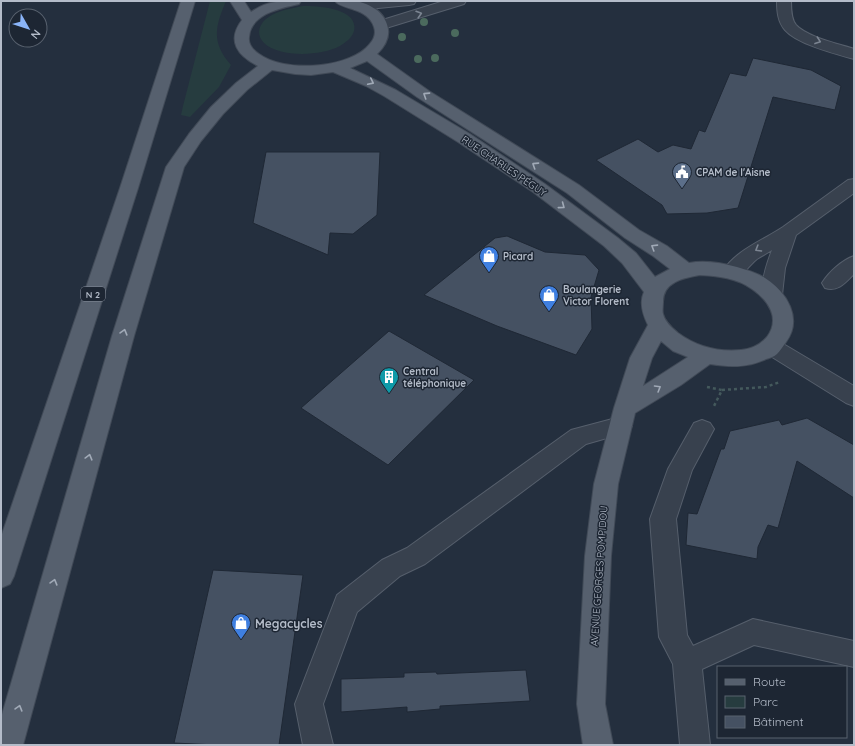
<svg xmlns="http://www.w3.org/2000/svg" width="855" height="746" font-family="Quicksand,sans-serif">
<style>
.green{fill:#263c3f}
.building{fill:#455162;stroke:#1f2835}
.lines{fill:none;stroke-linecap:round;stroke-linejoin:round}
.minor-casing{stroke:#565f6c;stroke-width:2}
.major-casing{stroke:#414a57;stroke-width:2}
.path{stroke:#44595c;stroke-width:2.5;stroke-dasharray:3 3;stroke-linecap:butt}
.minor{fill:#38414e;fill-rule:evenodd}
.major{fill:#56606e;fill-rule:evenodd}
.tree{fill:#4b6a5d}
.oneway{stroke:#7c8592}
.oneway2{stroke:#a1aab7}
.labels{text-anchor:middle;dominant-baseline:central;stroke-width:3;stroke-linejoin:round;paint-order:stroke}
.shield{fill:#1d2633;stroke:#878f9c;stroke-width:1}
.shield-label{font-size:9px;font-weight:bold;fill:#b4bcc9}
.street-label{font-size:10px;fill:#b4bcc9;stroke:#1d2633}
.poi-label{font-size:10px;font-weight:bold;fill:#b4bcc9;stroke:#1d2633;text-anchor:start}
.near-poi-label{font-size:12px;font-weight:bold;fill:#b4bcc9;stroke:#1d2633;text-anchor:start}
</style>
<rect width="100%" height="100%" fill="#242f3e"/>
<path class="green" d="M 210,1 L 226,1 C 215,27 211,42 231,65 L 219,87 L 190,117 L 181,115 L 183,106 Z
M 303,6 C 318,6 359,8 354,31 C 352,38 346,42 340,46 C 321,56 280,58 264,43 C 261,40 259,36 259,32 C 261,13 288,9 303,6 Z"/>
<path class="building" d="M 753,58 L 811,70 L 841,86 L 835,110 L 773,97 L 738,208 L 707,213 L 667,214 L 662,205 L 596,160 L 638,139 L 658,152 L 673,145 L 691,149 L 699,130 L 705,132 L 730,73 L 746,76 Z
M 266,152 L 380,152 L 377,215 L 353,234 L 330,233 L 328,255 L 253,223 Z
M 507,236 L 545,252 L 585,255 L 599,270 L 591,297 L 592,329 L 576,355 L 497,326 L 424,295 L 495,238 Z
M 389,331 L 474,380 L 388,465 L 301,408 Z
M 807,418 L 854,445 L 854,498 L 797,461 L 778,528 L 768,525 L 758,547 L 757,559 L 686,545 L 688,513 L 697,514 L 721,449 L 724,449 L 730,431 L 779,420 L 782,425 Z
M 213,570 L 303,575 L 279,745 L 217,745 L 174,743 Z
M 526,670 L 530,701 L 440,706 L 440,709 L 407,712 L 407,707 L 341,712 L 341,679 L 404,677 L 404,673 L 436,672 L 437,674 Z"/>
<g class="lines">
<g class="minor-casing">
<path id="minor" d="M 365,1 L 416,1 L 414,4 L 409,5 L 358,10 L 353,9 L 351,6 L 353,3 Z
M 444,1 L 466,1 L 464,4 L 386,28 L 381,29 L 376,28 L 374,25 L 376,22 Z
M 777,1 L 791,1 C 791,8 791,19 796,25 C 807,37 839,44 854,49 L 854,59 C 836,54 797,44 785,30 C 778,22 777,12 777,1 Z
M 854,179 L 854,193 L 796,235 L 785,268 L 782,295 L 779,300 L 772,302 L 765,300 C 758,288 767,263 772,250 C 767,253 762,256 757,259 C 746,268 741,281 725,277 L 722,272 C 736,250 762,241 783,227 C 805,211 826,196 848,180 Z
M 854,256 L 854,274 C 845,283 838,292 825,288 L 822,283 C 828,273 842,260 854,256 Z
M 772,339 L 780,342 L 854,386 L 854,406 L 846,403 L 764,352 L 761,347 L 764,342 Z
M 620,417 L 628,420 L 632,426 L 628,432 L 586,444 L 425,564 L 400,576 L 357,612 L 323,704 L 333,745 L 303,745 L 295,704 L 337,595 L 382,560 L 407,548 L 571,430 Z
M 702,420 L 710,423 L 714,429 L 692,470 L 676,519 L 687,635 L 693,646 L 753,619 L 854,641 L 854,667 L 754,645 L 702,669 L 710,745 L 680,745 L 673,664 L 659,637 L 650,519 L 668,469 L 694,423 Z"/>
</g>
<g class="major-casing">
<path id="major" d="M 181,1 L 195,1 L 138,188 L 14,576 L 10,584 L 1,588 L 1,537 L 120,188 Z
M 230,1 L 244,1 L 251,12 C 269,0 280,1 301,1 L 299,4 C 282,8 251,13 249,37 C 248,44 253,50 259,54 C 283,72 343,69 366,48 C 372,42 377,36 374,27 C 368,7 341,10 335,1 C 343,1 353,0 360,2 C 386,9 399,33 377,54 L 429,91 L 579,185 L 639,230 L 667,246 L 689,263 C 705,260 722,263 737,267 C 747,270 757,273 765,278 C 787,292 803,319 786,342 C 783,346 780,351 777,354 C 774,357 769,358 766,359 C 747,368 729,367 710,364 L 681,385 L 635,413 L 618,484 L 611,556 L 605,704 L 613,745 L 583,745 L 577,704 L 585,556 L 594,484 L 614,408 L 630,358 L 648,325 C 643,315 639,303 644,292 L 622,263 L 604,246 L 533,192 L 458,142 L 384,96 L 366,86 L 333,72 L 311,75 L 295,74 L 272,70 L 247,90 L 223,114 L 201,141 L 184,167 L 134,336 L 23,745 L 1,745 L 1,718 L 112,336 L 166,167 L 189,134 L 211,107 L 236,83 L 258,66 C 238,56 226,41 242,20 ZM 367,61 L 417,97 L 567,193 L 625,238 L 653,256 L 670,269 L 655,277 L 636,253 L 618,238 L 545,184 L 470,134 L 396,90 L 350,68 ZM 700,275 C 718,276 737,278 752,289 C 768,300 781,318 767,337 C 760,345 752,349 741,350 C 718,352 697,347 678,333 C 672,328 665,322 663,314 C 662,311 663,306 663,302 C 663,282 683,278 700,275 ZM 661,341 L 673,351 L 688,357 L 643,386 L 652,358 Z"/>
</g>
<path class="path" d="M 707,387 L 722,390 L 714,406
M 722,390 L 766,387 L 780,382"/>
<use href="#minor" class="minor"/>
<use href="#major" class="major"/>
</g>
<g class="tree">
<circle cx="424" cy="22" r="4"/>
<circle cx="455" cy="33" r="4"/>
<circle cx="402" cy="37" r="4"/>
<circle cx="435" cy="58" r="4"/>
<circle cx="418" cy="59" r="4"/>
</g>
<defs><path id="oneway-chevron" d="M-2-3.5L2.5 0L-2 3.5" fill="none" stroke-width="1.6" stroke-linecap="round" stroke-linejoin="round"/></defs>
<g class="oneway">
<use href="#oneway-chevron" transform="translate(419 14) rotate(-17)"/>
<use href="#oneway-chevron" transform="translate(818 41) rotate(20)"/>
<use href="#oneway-chevron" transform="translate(758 249) rotate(149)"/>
</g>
<g class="oneway2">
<use href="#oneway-chevron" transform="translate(371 82) rotate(26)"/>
<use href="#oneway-chevron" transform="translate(426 95) rotate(-147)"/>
<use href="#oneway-chevron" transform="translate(535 165) rotate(-147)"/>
<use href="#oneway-chevron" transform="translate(562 206) rotate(37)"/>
<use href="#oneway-chevron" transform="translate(654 247) rotate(-148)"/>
<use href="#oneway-chevron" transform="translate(124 332) rotate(-74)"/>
<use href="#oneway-chevron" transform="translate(658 388) rotate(-31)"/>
<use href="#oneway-chevron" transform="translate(89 457) rotate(-75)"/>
<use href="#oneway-chevron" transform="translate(54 582) rotate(-74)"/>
<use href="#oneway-chevron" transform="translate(19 708) rotate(-74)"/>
</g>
<defs>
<g id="civic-pin" transform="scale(1)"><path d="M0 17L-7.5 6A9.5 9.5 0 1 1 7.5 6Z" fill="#5c6f8a" stroke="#1d2633"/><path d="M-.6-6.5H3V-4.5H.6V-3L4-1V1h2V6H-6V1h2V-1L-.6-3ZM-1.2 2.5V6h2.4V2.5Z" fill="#fff"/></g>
<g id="shop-pin" transform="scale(1)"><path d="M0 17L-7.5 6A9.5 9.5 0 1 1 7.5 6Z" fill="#3f7fe0" stroke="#1d2633"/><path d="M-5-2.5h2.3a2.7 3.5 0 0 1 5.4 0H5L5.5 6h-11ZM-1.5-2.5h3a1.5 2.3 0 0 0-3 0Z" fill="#fff"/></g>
<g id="building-pin" transform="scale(1)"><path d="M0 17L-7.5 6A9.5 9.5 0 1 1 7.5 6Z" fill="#0f9aa8" stroke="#1d2633"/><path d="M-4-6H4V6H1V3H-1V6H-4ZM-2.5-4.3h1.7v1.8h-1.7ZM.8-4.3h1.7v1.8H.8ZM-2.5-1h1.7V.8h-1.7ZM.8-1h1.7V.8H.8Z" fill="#fff"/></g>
</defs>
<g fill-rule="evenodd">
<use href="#civic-pin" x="682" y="172"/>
<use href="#shop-pin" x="489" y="256"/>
<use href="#shop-pin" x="549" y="295"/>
<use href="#building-pin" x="389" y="377"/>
<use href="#shop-pin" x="241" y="623"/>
</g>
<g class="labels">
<rect class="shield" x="81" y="287" width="24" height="14" rx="3"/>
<g class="shield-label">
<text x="93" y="294">N 2</text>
</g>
<g class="street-label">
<text transform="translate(504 166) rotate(34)">RUE CHARLES PÉGUY</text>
<text transform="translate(599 576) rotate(-86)">AVENUE GEORGES POMPIDOU</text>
</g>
<g class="poi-label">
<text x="696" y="172">CPAM de l'Aisne</text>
<text x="503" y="256">Picard</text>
<text x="563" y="289">Boulangerie<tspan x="563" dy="12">Victor Florent</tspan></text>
<text x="403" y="371">Central<tspan x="403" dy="12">téléphonique</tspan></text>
</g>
<g class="near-poi-label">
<text x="255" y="623">Megacycles</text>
</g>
</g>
<rect width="855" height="746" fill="none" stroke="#b4bcc9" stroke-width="4"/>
<rect x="717" y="666" width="130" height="72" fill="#1d2633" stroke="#59626f"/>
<rect x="725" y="679" width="20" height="6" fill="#56606e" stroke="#59626f"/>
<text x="753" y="686" font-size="12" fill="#b4bcc9">Route</text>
<rect x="725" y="696" width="20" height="12" fill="#263c3f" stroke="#59626f"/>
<text x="753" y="706" font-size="12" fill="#b4bcc9">Parc</text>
<rect x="725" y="716" width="20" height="12" fill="#455162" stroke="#59626f"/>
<text x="753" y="726" font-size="12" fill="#b4bcc9">Bâtiment</text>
<g transform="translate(28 28) rotate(129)"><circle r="19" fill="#1d2633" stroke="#59626f"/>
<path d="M0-3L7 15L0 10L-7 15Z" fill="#8ab4f8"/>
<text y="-6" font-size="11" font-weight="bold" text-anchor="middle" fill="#b4bcc9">N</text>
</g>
</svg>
